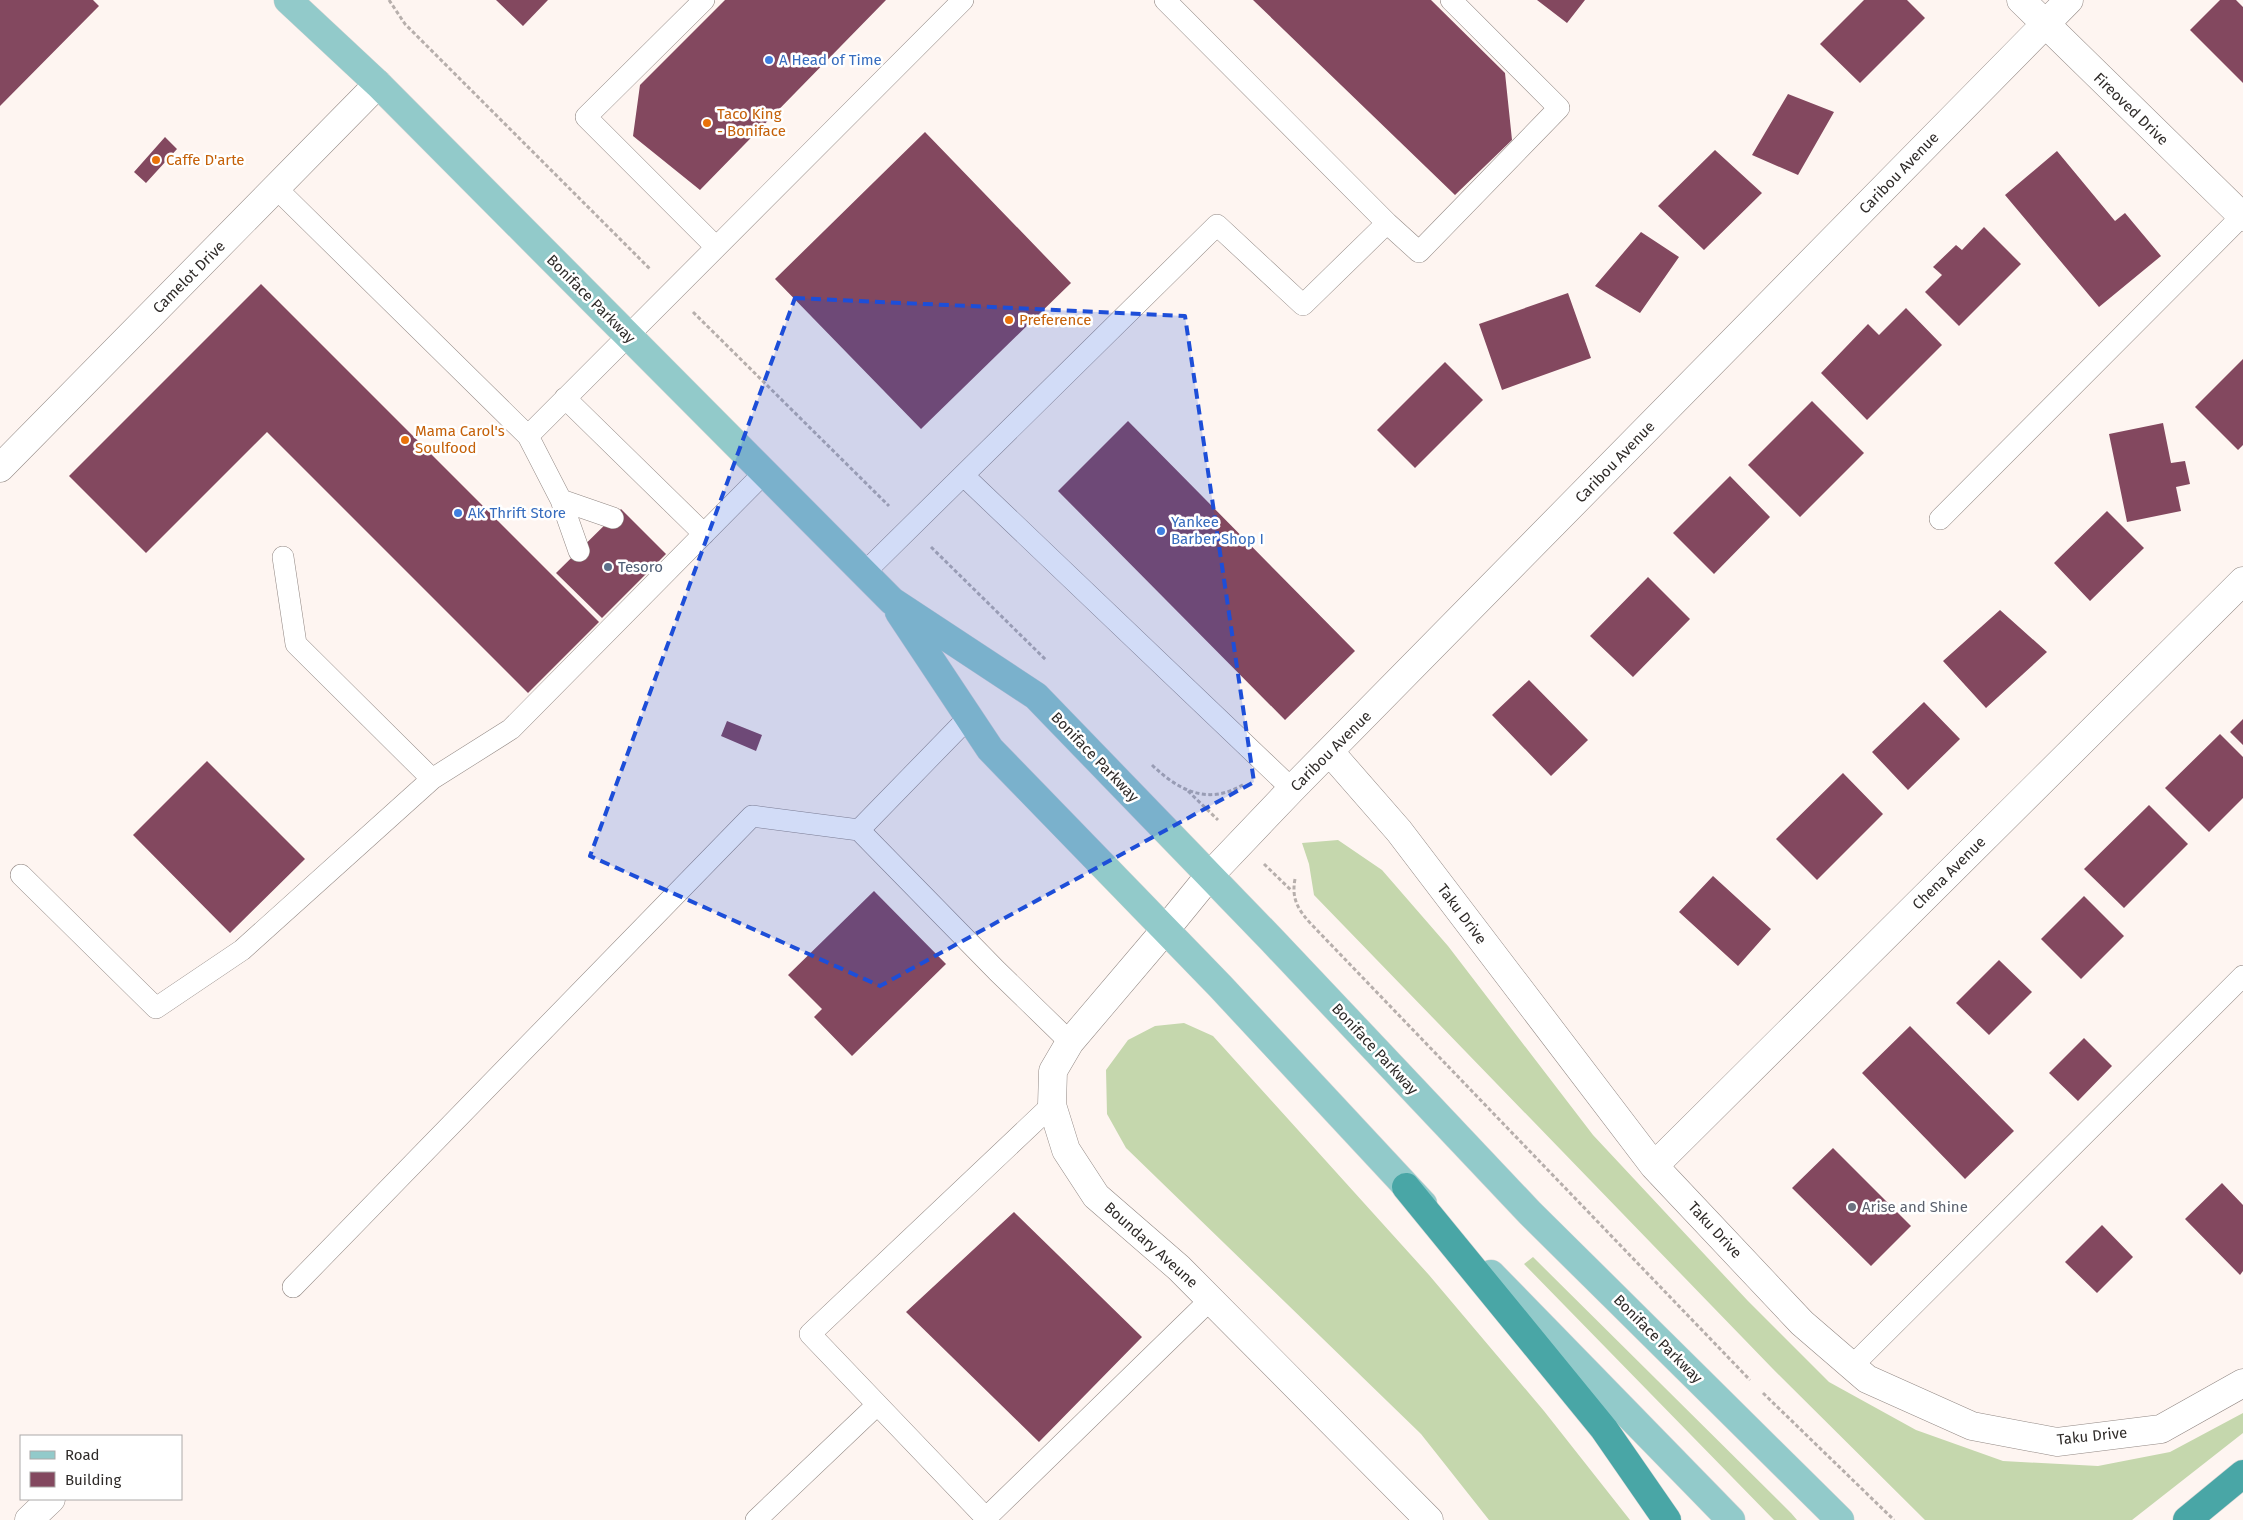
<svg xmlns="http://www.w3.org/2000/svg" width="2243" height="1520" font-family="'Fira Sans',sans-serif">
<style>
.grass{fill:#c5d7ad}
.building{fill:#83485f}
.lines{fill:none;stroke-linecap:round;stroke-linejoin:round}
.service-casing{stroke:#928884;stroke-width:22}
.minor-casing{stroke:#928884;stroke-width:29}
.tertiary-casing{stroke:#928884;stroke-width:29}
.primary-casing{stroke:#d5d5d4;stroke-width:29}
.motorway-casing{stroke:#d5d5d4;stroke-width:29}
.path{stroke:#b7afac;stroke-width:3;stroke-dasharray:4 2.5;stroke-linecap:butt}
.service{stroke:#fff;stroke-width:21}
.minor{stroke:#fff;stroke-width:28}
.tertiary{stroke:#fff;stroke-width:28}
.primary{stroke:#92caca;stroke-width:28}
.motorway{stroke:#49a6a6;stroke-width:28}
.marked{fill:#1d4ed8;fill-opacity:0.2;stroke:#1d4ed8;stroke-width:4;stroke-dasharray:10 6;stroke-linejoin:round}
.shop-dot{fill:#3f7fe0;stroke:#fff;stroke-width:2}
.food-dot{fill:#e8710a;stroke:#fff;stroke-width:2}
.service-dot{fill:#5c6f8a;stroke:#fff;stroke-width:2}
.worship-dot{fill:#6b7280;stroke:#fff;stroke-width:2}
.labels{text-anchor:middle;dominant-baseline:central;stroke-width:5;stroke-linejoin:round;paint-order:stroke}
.shop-label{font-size:15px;fill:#366cbe;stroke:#fff;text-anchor:start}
.street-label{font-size:15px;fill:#2f2b29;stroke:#fff}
.food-label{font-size:15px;fill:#c56008;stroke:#fff;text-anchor:start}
.service-label{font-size:15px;fill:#4e5e75;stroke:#fff;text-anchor:start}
.worship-label{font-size:15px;fill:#5b616d;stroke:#fff;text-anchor:start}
</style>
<rect width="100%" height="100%" fill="#fef5f1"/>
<path class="grass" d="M 1338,840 L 1382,870 L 1448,946 L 1593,1135 L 1748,1301 L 1829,1382 L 1916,1430 L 2003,1461 L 2098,1466 L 2170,1452 L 2243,1413 L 2243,1433 L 2132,1520 L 1925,1520 L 1773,1369 L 1314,895 L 1309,864 L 1302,843 Z
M 1184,1023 L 1213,1036 L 1429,1275 L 1544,1411 L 1630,1520 L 1489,1520 L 1421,1434 L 1126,1148 L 1107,1114 L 1106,1070 L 1128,1040 L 1155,1026 Z
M 1533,1257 L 1791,1513 L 1797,1520 L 1774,1520 L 1524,1264 Z"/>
<path class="building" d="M 0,0 L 93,0 L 99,6 L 0,106 Z
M 496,0 L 548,0 L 523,26 Z
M 725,0 L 886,0 L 700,190 L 633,136 L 640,85 Z
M 1253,0 L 1431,0 L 1505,73 L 1512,140 L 1455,195 Z
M 1537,0 L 1585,0 L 1567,23 Z
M 1864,0 L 1907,0 L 1925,18 L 1860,83 L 1820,44 Z
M 2220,0 L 2236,0 L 2243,7 L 2243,83 L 2190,30 Z
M 1788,94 L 1834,112 L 1798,175 L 1752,155 Z
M 925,132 L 1071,283 L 921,429 L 775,279 Z
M 165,137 L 177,149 L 146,183 L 134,172 Z
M 1715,150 L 1762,193 L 1704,250 L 1658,206 Z
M 2057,151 L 2115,221 L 2125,213 L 2161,256 L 2099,307 L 2005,195 Z
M 1984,227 L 2021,264 L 1959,326 L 1925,292 L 1942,275 L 1933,267 L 1956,245 L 1962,250 Z
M 1641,232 L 1679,257 L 1640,313 L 1595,286 Z
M 261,284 L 599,622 L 528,693 L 267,432 L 146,553 L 69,476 Z
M 1568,293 L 1591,358 L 1502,390 L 1479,324 Z
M 1906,308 L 1942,345 L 1867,420 L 1821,373 L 1868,324 L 1879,335 Z
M 2243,359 L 2243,445 L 2238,450 L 2195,407 Z
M 1445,362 L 1483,400 L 1415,468 L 1377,430 Z
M 1812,401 L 1864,453 L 1800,517 L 1748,465 Z
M 1128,421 L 1355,651 L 1285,720 L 1058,491 Z
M 2163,423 L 2171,463 L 2185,461 L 2190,484 L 2176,487 L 2181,511 L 2127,522 L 2109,434 Z
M 1730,476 L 1770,517 L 1714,574 L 1673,533 Z
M 621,509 L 666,554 L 602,618 L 556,573 Z
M 2107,511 L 2144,548 L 2090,601 L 2054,563 Z
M 1648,577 L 1690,619 L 1633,677 L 1590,636 Z
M 2000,610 L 2047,652 L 1986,708 L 1943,661 Z
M 1529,680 L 1588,740 L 1551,776 L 1492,715 Z
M 1924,702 L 1960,739 L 1908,790 L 1872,752 Z
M 2243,719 L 2243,745 L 2230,732 Z
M 727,721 L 762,735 L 756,751 L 721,736 Z
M 2220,734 L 2243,757 L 2243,798 L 2209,832 L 2165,788 Z
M 207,761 L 305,859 L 230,933 L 133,835 Z
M 1843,773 L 1883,814 L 1817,880 L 1776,839 Z
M 2149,805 L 2188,844 L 2124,908 L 2084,869 Z
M 1713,876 L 1771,929 L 1738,966 L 1679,912 Z
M 874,891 L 946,964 L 852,1056 L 814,1017 L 822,1009 L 788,975 Z
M 2084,896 L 2124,936 L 2081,979 L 2041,939 Z
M 1999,960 L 2032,992 L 1989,1035 L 1956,1003 Z
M 1910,1026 L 2014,1131 L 1965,1179 L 1862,1073 Z
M 2084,1038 L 2112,1066 L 2078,1101 L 2049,1073 Z
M 1833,1148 L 1911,1226 L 1871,1266 L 1792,1188 Z
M 2222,1183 L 2243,1205 L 2243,1271 L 2240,1275 L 2185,1219 Z
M 1014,1212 L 1142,1337 L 1039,1442 L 906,1312 Z
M 2102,1225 L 2133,1257 L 2097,1293 L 2065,1262 Z"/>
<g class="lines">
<g class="service-casing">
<path id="service" d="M 704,0 L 586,117 L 716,247
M 276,188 L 528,436 L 963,0
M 1387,223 L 1419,252 L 1559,108 L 1451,0
M 565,398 L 704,534
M 528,436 L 561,500
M 964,476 L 1292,789
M 1940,519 L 2242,216
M 579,551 L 561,500 L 613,518
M 283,557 L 296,644 L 432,779 L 511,729 L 764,473
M 864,573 L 1217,225 L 1303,305 L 1387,223 L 1165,0
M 859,830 L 997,971 L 1070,1042
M 21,875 L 156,1008 L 242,950 L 432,779
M 1052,1105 L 810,1334 L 986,1518 L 1210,1300
M 293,1287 L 752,816 L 859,830 L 969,717
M 1852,1366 L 2243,976
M 756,1520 L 877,1405"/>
</g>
<g class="minor-casing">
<path id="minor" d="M 2021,0 L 2243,217
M 0,468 L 378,84
M 1330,752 L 1399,831 L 1654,1166 L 1802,1323 L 1867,1379 L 1972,1426 L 2057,1442 L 2161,1429 L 2243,1383
M 1166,929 L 1210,875 L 1292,789 L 2069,0
M 1654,1166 L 2243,581
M 29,1520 L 51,1499"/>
</g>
<g class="tertiary-casing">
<path id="tertiary" d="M 1166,929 L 1070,1042 L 1053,1071 L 1052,1105 L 1066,1150 L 1096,1196 L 1179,1268 L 1429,1520"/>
</g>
<g class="primary-casing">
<path id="primary" d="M 288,0 L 378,84 L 892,601 L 1036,696 L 1271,939 L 1530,1213 L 1840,1520
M 899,612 L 990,749 L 1220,986 L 1423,1204
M 1491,1274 L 1731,1520"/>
</g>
<g class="motorway-casing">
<path id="motorway" d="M 1406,1187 L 1604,1429 L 1667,1520
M 2187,1520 L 2243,1474"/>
</g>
<path class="path" d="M 389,0 L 405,24 L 651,270
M 693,312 L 889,506
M 931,547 L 1046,660
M 1152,765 C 1179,791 1209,806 1244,784
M 1188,791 L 1218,820
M 1264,864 L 1292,891
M 1295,879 C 1291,900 1299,911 1313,926 L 1750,1380
M 1763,1393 L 1894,1520"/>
<use href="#service" class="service"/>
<use href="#minor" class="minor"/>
<use href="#tertiary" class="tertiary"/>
<use href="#primary" class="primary"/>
<use href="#motorway" class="motorway"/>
</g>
<path class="marked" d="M 795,298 L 1185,316 L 1254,782 L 880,986 L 590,856 Z"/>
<g class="shop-dot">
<circle cx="769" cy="60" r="5"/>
<circle cx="458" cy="513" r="5"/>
<circle cx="1161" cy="531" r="5"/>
</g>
<g class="food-dot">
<circle cx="707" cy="123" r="5"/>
<circle cx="156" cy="160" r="5"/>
<circle cx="1009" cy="320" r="5"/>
<circle cx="405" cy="440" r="5"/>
</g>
<circle class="service-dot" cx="608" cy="567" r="5"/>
<circle class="worship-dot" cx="1852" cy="1207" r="5"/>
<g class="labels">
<g class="shop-label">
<text x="779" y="60">A Head of Time</text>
<text x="468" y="513">AK Thrift Store</text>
<text x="1171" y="522">Yankee<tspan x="1171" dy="17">Barber Shop I</tspan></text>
</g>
<g class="street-label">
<text transform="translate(2131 109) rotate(44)">Fireoved Drive</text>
<text transform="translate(1899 173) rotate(-46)">Caribou Avenue</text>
<text transform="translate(189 277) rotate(-45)">Camelot Drive</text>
<text transform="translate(591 299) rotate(45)">Boniface Parkway</text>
<text transform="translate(1615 462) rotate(-46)">Caribou Avenue</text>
<text transform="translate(1331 751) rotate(-45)">Caribou Avenue</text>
<text transform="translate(1095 757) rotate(46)">Boniface Parkway</text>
<text transform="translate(1949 873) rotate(-45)">Chena Avenue</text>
<text transform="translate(1462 914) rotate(53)">Taku Drive</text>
<text transform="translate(1375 1049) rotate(47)">Boniface Parkway</text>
<text transform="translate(1715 1230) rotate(47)">Taku Drive</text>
<text transform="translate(1151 1245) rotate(42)">Boundary Aveune</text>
<text transform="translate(1658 1339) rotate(45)">Boniface Parkway</text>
<text transform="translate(2092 1436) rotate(-6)">Taku Drive</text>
</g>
<g class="food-label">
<text x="717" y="114">Taco King<tspan x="717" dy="17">- Boniface</tspan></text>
<text x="166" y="160">Caffe D'arte</text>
<text x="1019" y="320">Preference</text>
<text x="415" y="431">Mama Carol's<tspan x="415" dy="17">Soulfood</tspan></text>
</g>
<g class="service-label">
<text x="618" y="567">Tesoro</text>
</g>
<g class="worship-label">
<text x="1862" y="1207">Arise and Shine</text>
</g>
</g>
<rect x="20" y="1435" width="162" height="65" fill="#ffffff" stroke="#acaaa9"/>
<rect x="30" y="1451" width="25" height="8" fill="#92caca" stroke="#acaaa9"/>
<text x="65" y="1460" font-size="15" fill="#2f2b29">Road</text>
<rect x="30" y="1472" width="25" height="15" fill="#83485f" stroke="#acaaa9"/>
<text x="65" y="1485" font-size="15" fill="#2f2b29">Building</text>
</svg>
